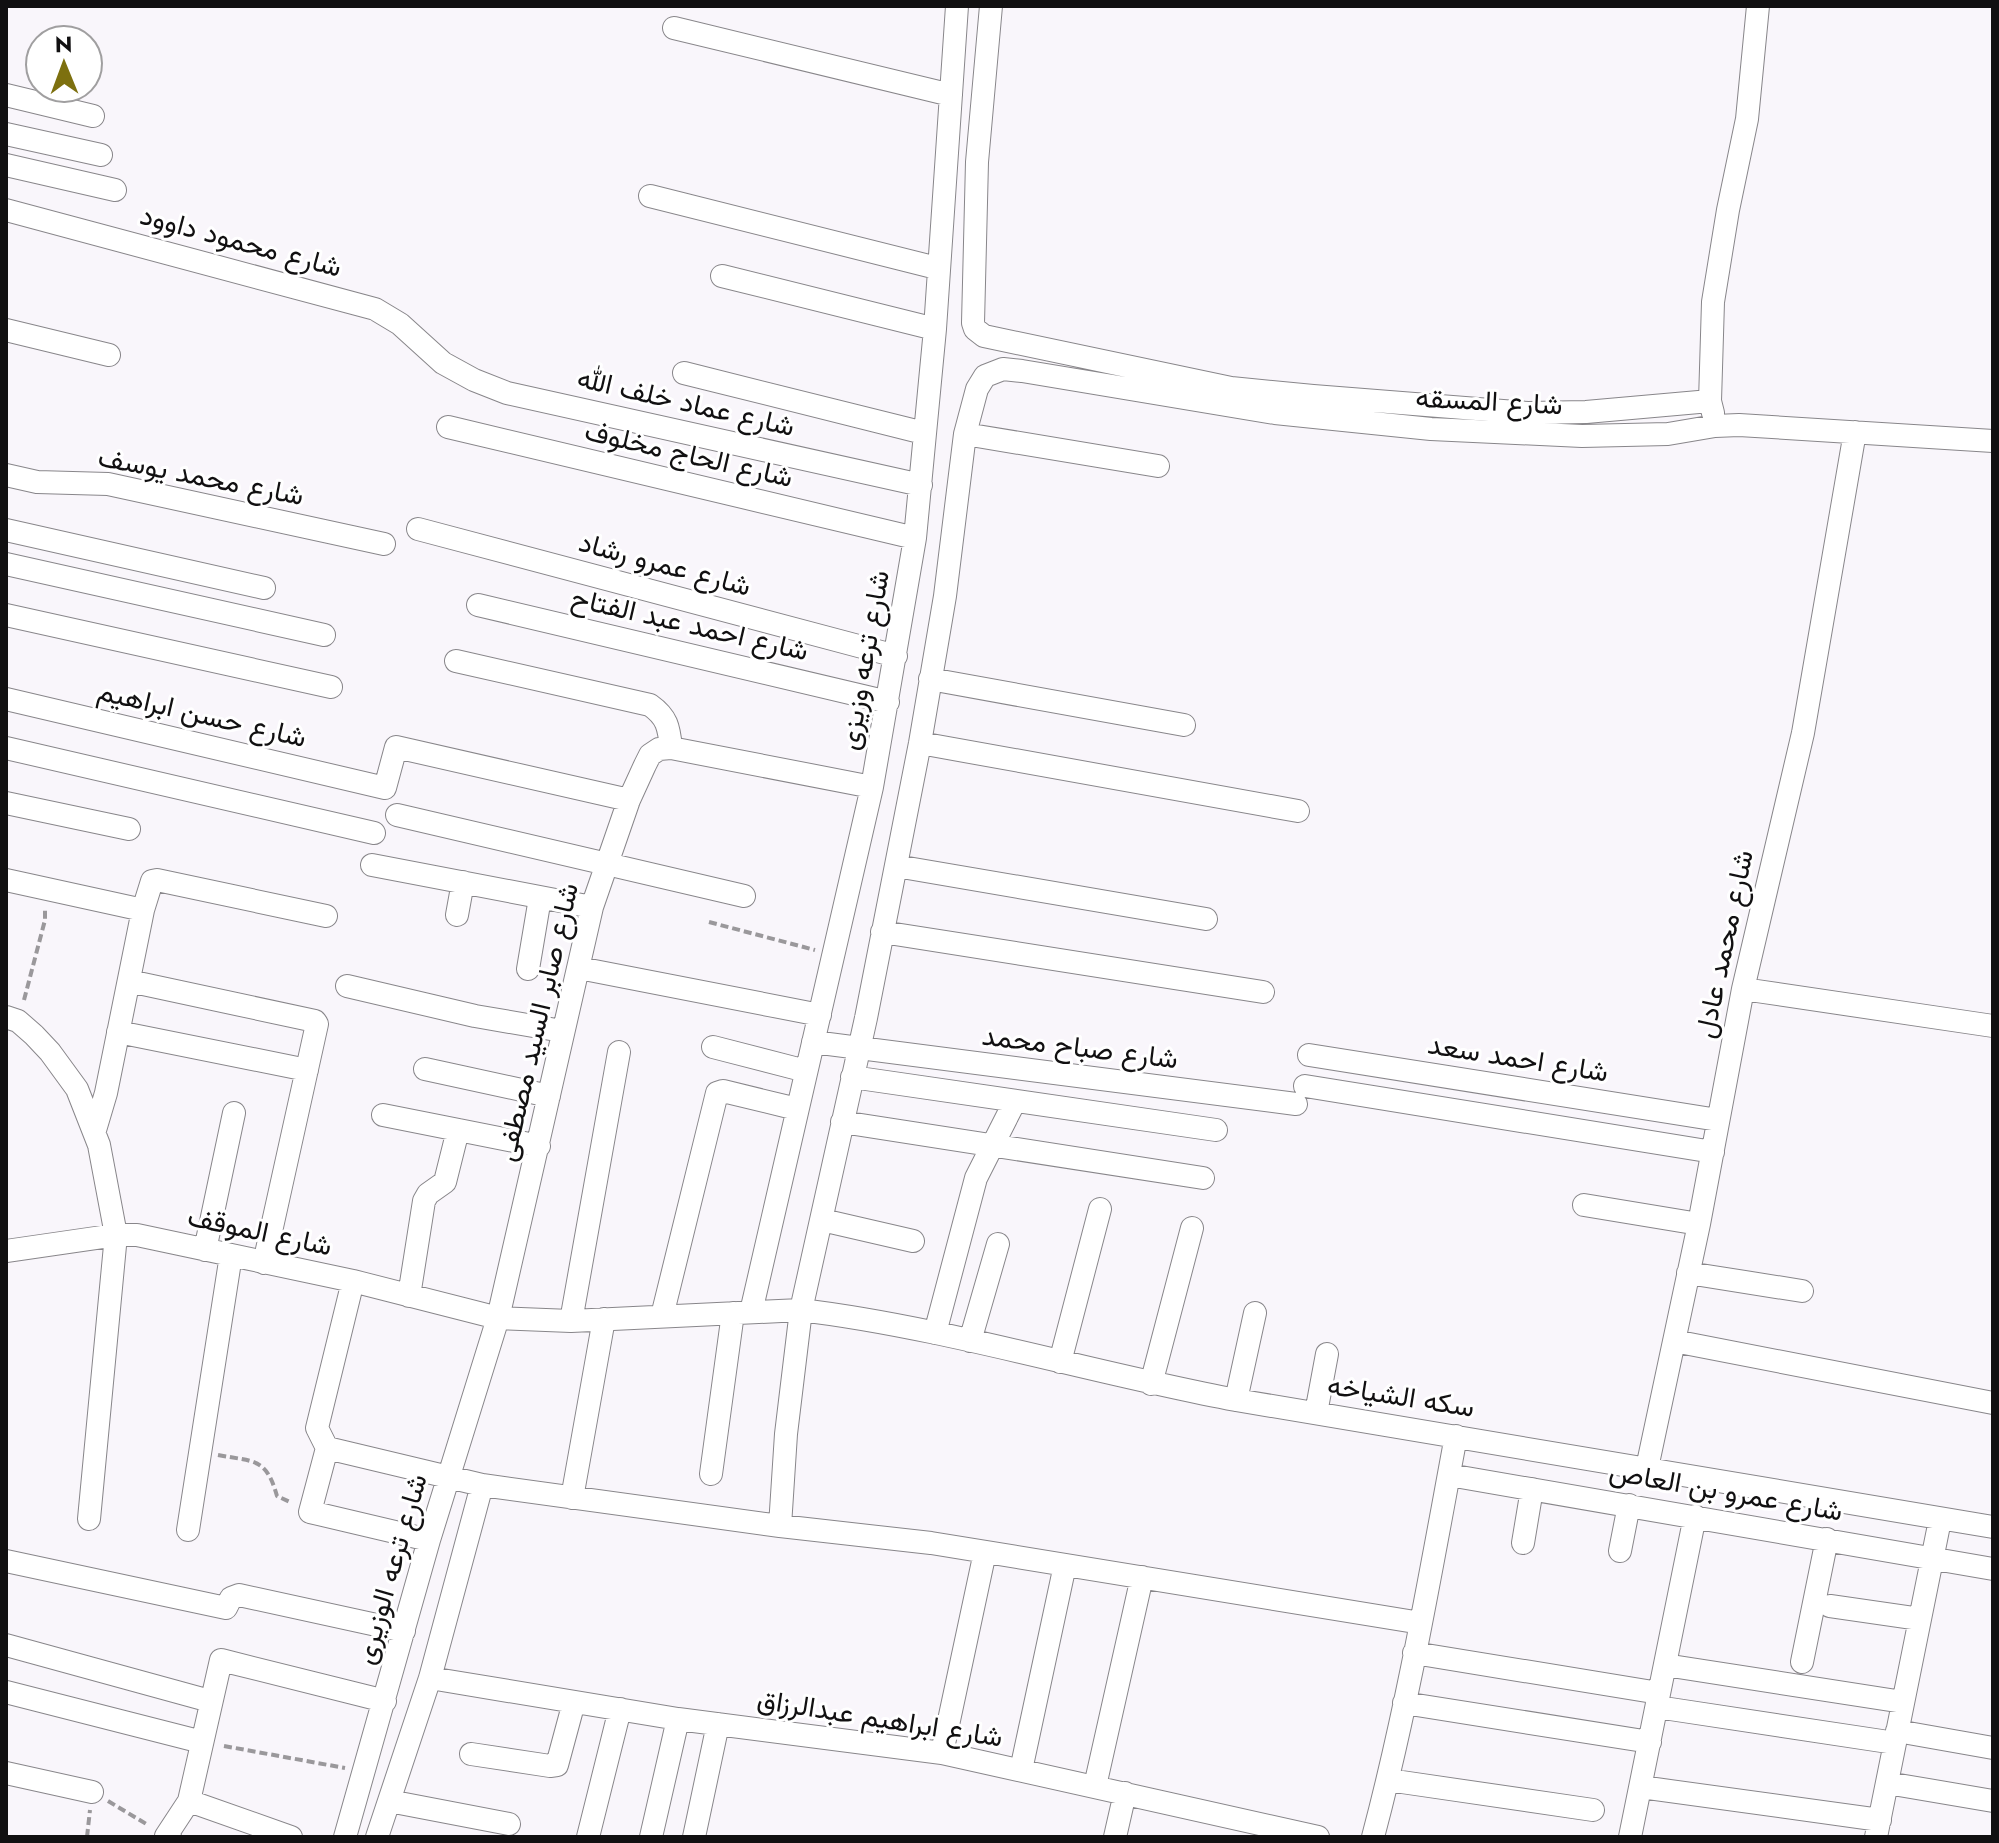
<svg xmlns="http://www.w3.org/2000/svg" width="1999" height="1843" font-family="Jost,Vazirmatn,sans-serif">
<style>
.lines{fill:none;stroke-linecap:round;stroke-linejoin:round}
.street-casing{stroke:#88868a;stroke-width:24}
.path{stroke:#9a989b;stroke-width:4;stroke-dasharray:8 4;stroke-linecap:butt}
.street{stroke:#fff;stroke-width:22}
.labels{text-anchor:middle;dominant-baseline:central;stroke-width:6;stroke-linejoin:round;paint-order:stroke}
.street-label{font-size:28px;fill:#111011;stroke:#fff}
</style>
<rect width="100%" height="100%" fill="#f9f6fb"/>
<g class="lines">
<g class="street-casing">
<path id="street" d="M 991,6 L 977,162 L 973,323 L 975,329 L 984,336 L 1231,388 L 1313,396 L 1528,413 L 1586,412 L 1710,401
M 674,28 L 951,95
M 6,95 L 93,116
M 6,134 L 101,155
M 6,165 L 115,190
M 650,196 L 937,268
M 6,210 L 375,309 L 400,324 L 443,363 L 474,380 L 507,393 L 921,485
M 722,276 L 935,329
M 6,330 L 109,355
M 684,373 L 924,433
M 1713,413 L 1710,401 L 1713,302 L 1728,210 L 1747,119 L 1758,6
M 448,427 L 915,538
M 965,434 L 1158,466
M 6,475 L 37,482 L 108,484 L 384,544
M 418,529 L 896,656
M 6,530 L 264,588
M 6,564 L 324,635
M 478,605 L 888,702
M 6,615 L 331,687
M 456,661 L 650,705 C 667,717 669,727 671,748
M 930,679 L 1184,725
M 6,699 L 385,788 L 396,747 L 629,800
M 920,743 L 1298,811
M 6,748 L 374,833
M 6,803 L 129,829
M 397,815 L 744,896
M 372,865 L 592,907
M 896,866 L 1206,919
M 6,880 L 143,910
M 457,915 L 463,882
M 882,932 L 1263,992
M 579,968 L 820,1015
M 528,969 L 540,898
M 129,981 L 315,1021 L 317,1024 L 264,1263
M 347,986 L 475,1016 L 562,1031
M 1743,989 L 1993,1026
M 6,1017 L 18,1021 L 34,1035 L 50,1052 L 77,1089 L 99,1145 L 116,1235 L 89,1519
M 118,1032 L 307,1070
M 813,1042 L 1296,1104
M 713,1047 L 806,1071
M 1309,1055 L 1718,1120
M 425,1069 L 549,1096
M 852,1077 L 1216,1130
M 1305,1086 L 1713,1152
M 383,1115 L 539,1146
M 842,1122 L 1203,1178
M 95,1130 L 106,1093 L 143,910 L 152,881 L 157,880 L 326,916
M 1584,1205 L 1699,1224
M 822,1220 L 913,1241
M 205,1250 L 234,1113
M 6,1251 L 116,1235 L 137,1235 L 353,1281 L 498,1318 L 571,1321 L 801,1310 C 948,1328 1091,1373 1236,1400 L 1993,1527
M 1688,1273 L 1802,1291
M 353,1281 L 317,1428 L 327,1448 L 482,1485 L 780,1526 L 931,1543 L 1421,1623
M 409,1296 L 424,1201 L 428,1194 L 445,1182 L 458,1130
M 751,1312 L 872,787 L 915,538 L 935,329 L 957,6
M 662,1316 L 717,1093 L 723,1091 L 797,1109
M 571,1321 L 619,1052
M 935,1333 L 976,1178 L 1015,1101
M 970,1341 L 998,1244
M 1674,1341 L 1993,1403
M 1060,1362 L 1100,1209
M 1151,1384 L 1192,1228
M 1236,1400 L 1255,1313
M 1316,1413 L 1327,1354
M 327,1448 L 310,1512 L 429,1540
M 1647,1468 L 1699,1224 L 1743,989 L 1803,733 L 1855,432
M 711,1474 L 733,1313
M 1449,1475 L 1993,1569
M 572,1498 L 604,1319
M 780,1526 L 786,1434 L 801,1310 L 866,1018 L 920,743 L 945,596 L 965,434 L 977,389 L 985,376 L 1003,369 L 1022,371 L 1275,413 L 1431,429 L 1582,436 L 1668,434 L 1715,426 L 1739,425 L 1993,441
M 188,1530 L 231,1255
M 1523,1543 L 1532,1489
M 1620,1551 L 1629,1505
M 6,1561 L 226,1608 L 231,1598 L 239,1595 L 404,1631
M 1830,1606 L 1920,1619
M 6,1645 L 210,1701
M 1414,1653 L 1659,1693
M 1802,1662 L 1827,1539
M 1665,1665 L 1903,1702
M 430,1678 L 678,1719 L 942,1753 L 1318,1837
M 6,1692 L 202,1742
M 1404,1703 L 1650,1742
M 1657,1707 L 1895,1743
M 1897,1731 L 1993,1748
M 942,1753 L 985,1552
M 471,1754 L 550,1766 L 557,1765 L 574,1702
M 1021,1770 L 1065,1565
M 6,1773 L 92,1792
M 1388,1780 L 1593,1810
M 1887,1783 L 1993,1801
M 1095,1786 L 1142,1577
M 1641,1787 L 1880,1820
M 189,1801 L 291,1837
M 389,1801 L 509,1824
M 170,1837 L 166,1836 L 189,1801 L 221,1660 L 385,1701
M 345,1837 L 429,1540 L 498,1318 L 592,907 L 629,800 L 645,765 L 650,755 L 659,749 L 671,748 L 872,787
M 377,1837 L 430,1678 L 482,1485
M 588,1837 L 620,1709
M 651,1837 L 678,1719
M 694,1837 L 718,1724
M 1115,1837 L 1125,1793
M 1373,1837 C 1408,1705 1431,1570 1456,1436
M 1630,1837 L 1695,1516
M 1876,1837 L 1940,1520"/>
</g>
<path class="path" d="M 709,922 L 815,950
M 24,1000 L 45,920 L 45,908
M 218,1455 C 254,1462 266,1457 277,1496 L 290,1502
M 224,1746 L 345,1768
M 108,1801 L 148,1825
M 87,1837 L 90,1810"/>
<use href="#street" class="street"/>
</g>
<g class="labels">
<g class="street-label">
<text transform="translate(241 241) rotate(15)">شارع محمود داوود</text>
<text transform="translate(1489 401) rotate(3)">شارع المسقه</text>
<text transform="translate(686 402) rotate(13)">شارع عماد خلف الله</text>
<text transform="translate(689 454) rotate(13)">شارع الحاج مخلوف</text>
<text transform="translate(201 476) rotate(11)">شارع محمد يوسف</text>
<text transform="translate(665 564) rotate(15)">شارع عمرو رشاد</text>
<text transform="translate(690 624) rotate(13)">شارع احمد عبد الفتاح</text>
<text transform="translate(864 660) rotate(-80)">شارع ترعه وزيزى</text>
<text transform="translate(202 714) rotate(13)">شارع حسن ابراهيم</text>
<text transform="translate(1724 944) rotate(-78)">شارع محمد عادل</text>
<text transform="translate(537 1022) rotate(-77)">شارع صابر السيد مصطفى</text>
<text transform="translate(1080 1047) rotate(7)">شارع صباح محمد</text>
<text transform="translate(1518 1058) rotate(9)">شارع احمد سعد</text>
<text transform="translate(260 1231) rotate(12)">شارع الموقف</text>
<text transform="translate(1401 1396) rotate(9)">سكه الشياخه</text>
<text transform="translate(1726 1491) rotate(10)">شارع عمرو بن العاص</text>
<text transform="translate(391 1569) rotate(-74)">شارع ترعه الوزيرى</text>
<text transform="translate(880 1718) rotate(9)">شارع ابراهيم عبدالرزاق</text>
</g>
</g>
<rect width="1999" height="1843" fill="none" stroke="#111011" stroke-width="16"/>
<g transform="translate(64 64) rotate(359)"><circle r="38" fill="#ffffff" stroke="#a09fa0" stroke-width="2"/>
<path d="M0-6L14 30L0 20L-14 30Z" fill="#7d700f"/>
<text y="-12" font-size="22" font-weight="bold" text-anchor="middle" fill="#111011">N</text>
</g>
</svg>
